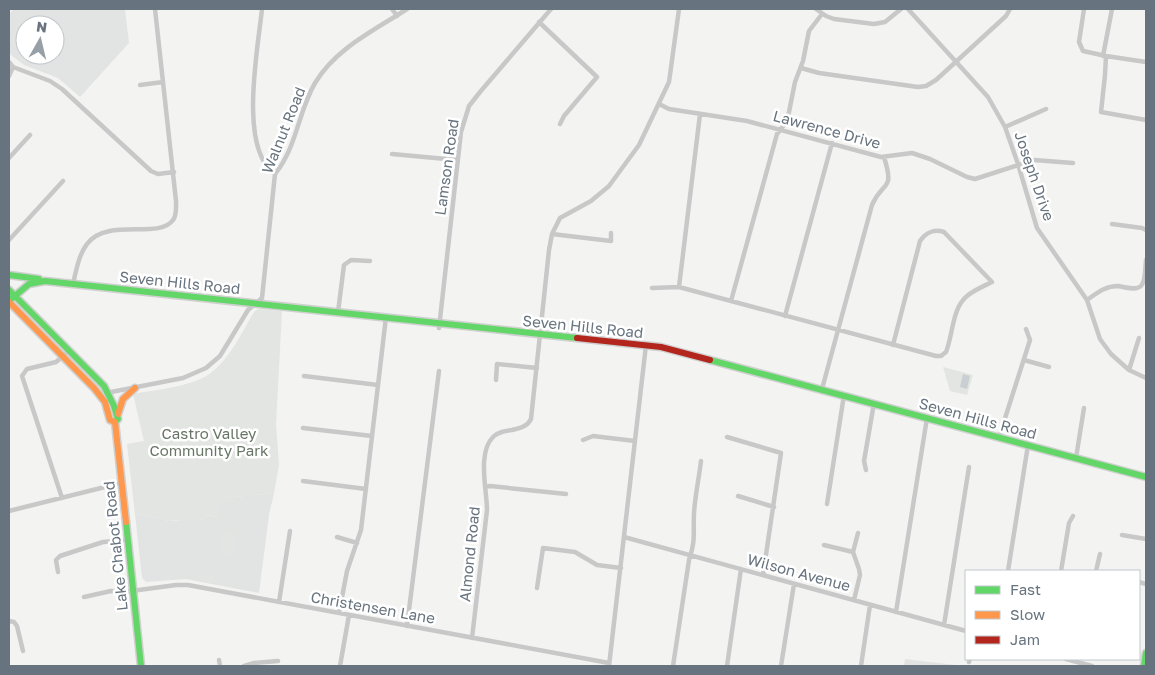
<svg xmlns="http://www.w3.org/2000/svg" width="1155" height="675" font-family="'Golos Text',sans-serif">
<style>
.built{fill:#e2e3e3;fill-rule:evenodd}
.green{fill:#e2e5e1}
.water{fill:#c9cfd2}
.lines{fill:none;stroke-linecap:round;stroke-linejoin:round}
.fast-casing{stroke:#d0d0d0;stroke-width:9}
.slow-casing{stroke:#d0d0d0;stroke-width:9}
.jam-casing{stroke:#d0d0d0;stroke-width:9}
.street{stroke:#c8c8c9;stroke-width:4.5}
.fast{stroke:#63d668;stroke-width:6}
.slow{stroke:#ff974d;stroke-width:6}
.jam{stroke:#b3261e;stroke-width:6}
.labels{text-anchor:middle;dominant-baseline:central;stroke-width:5;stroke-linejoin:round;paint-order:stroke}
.street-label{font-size:15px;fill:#67737e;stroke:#fff}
.park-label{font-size:15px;fill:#687665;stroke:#fff}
</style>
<rect width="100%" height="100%" fill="#f3f3f2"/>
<path class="built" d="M 14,9 L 125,9 L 129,43 L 80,97 L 58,78 L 24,65 L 11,55 L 9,50 L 9,14 ZM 25,25 L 55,25 L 55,55 L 25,55 Z
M 274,493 L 269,515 L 259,593 L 186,579 L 146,582 L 142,578 L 135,514 L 169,521 L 205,519 L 204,515 L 217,517 L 217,506 L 235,497 Z
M 905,659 L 930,662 L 964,666 L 904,666 Z"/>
<path class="green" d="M 258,309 L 282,311 L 276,424 L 279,465 L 274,493 L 235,497 L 235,501 L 225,502 L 225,505 L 217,506 L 219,517 L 205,515 L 205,519 L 178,522 L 178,520 L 169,521 L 135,514 L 127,444 L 144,441 L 133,394 C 154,390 178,388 198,380 C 225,370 240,335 254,312 Z
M 943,367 L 973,375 L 967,395 L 950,391 Z
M 233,531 L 233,554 L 223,556 L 222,532 Z
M 202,574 L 215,574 L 213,584 L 202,582 Z"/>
<path class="water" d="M 963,374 L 970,376 L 967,389 L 960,387 Z"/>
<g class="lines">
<g class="fast-casing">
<path id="fast" d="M 9,275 L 39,279
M 9,290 L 104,386 L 114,406 L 118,419 L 115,422
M 9,301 L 29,284 L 45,281 L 577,338
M 710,360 L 1146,477
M 126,522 L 141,666
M 1144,666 L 1146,653"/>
</g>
<g class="slow-casing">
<path id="slow" d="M 9,302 L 94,388 L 105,402 L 110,420 L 115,422 L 126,522
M 118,414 L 123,399 L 135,388"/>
</g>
<g class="jam-casing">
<path id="jam" d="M 577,338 L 661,347 L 710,360"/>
</g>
<path class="street" d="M 262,9 C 258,48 238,149 275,174
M 392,9 L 397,16
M 816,9 L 826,16 L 834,19 L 874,24 L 885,22 L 901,9
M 908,9 L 988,97 L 1005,127 L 1018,164 L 1037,228 L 1087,300 L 1100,339 L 1111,354 L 1129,370 L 1146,378
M 1084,9 L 1079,42 L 1083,51 L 1106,56 L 1146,62
M 539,22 L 597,77 L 564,116 L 560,124
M 1103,56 L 1112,9
M 1106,56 L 1105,75 L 1101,112 L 1146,120
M 9,62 L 13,67 L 50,81 L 62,89 L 151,171 L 158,174 L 174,172
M 801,68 L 819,73 L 918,87 L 926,86 L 936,80 L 1006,16 L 1010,9
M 9,76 L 13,67
M 140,85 L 163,82
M 659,104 L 669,109 L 747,121 L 881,157 L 912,153 L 930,159 L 967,177 L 975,179 L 1034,160 L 1073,163
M 1005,127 L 1046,109
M 392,154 L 457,160
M 9,158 L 30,135
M 1112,224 L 1142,228 L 1146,230
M 552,234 L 611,241 L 611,233
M 9,240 L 63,181
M 73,284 C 76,271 79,254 87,244 C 107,217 159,240 173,220 C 177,215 176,206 176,201 L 155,9
M 679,287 L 700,114
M 652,288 L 679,287 L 936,356 L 941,356 L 946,352 C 953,335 952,308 967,296 C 974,290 984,286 992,282 L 944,232 C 935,229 926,232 920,241 L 893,345
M 1087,300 C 1097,293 1105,286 1118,286 C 1124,287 1136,291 1141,286 C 1146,281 1145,267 1146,260
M 731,301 L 777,134 L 784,125 L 789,112 L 795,82 L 803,61 L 809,31 L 822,14
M 338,312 L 344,265 L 351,260 L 370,261
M 785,316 L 832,143
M 439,328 L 461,132 L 469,106 L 480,92 L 551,9
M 1024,360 L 1049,367
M 1129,370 L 1139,338
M 304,376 L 378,385
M 496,380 L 497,364 L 537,368
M 822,389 L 872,205 C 883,180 895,192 884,157
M 106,393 L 183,378 L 206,368 L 220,356 L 248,310 L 262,298 L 275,174 C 297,147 298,112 315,83 C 336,48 375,30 407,9
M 303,428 L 372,436
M 727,437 L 781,453 L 763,575
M 999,437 L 1030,340 L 1026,329
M 583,440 L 593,436 L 635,441
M 1076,458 L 1084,408
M 866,470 L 864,461 L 874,403
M 303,481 L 366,489
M 485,487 L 490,486 L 566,494
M 738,496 L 774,507
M 62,498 L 22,376 L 27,369 L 56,362 L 69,351
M 827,504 L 844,395
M 9,511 L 121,483
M 1122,535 L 1146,539
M 337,537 L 357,543
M 624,537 L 966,631
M 824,545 L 853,552
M 1008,571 L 1028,445
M 1061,571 L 1069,523 L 1073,516
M 1096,571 L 1100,554
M 58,572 L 56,560 L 60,556 L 103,542 L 127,540
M 1139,582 L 1146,584
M 537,588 L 543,548 L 575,552 L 597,565 L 621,568
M 84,597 L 111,591 L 124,592 L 176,585 L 188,585 L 609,663
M 854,600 L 860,575 L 859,569 L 853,552 L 858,533
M 279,602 L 290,531
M 896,612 L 927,418
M 339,613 L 347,571 L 361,530 L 386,317
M 9,621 L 14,622 L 17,626 L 23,651
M 944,625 L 969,467
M 407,626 L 439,371
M 472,638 L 487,510 C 487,490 477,453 493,437 C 498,432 505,431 512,430 C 520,428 527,427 531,419 L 549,250 L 552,234 L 560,218 L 591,201 L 609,186 L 639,145 L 669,82 L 679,9
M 1066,659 L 1092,666
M 219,660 L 220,666
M 969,662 L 970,659
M 244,666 L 254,663 L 278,661
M 340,666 L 349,615
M 609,666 L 646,345
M 673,666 L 689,560 C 696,540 693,533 694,513 C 695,496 699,478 701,461
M 727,666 L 741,569
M 781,666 L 794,584
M 861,666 L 870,605"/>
<use href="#fast" class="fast"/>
<use href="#slow" class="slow"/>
<use href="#jam" class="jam"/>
</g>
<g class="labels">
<g class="street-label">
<text transform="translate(827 129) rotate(15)">Lawrence Drive</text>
<text transform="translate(283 130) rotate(-68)">Walnut Road</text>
<text transform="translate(446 167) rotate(-82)">Lamson Road</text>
<text transform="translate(1035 176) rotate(71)">Joseph Drive</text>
<text transform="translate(180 282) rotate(6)">Seven Hills Road</text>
<text transform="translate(583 326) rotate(6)">Seven Hills Road</text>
<text transform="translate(978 418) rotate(15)">Seven Hills Road</text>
<text transform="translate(115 546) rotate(-96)">Lake Chabot Road</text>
<text transform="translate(469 554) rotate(-84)">Almond Road</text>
<text transform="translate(799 572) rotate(15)">Wilson Avenue</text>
<text transform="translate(373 607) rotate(10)">Christensen Lane</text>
</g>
<g class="park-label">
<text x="209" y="433">Castro Valley<tspan x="209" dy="17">Community Park</tspan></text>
</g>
</g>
<rect width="1155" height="675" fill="none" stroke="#67737e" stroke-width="20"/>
<rect x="965" y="570" width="175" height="90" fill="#ffffff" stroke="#c2c7cb"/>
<rect x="975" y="586" width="25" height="8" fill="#63d668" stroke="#c2c7cb"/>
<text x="1010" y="595" font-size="15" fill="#67737e">Fast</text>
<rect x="975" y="611" width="25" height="8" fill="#ff974d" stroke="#c2c7cb"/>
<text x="1010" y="620" font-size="15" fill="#67737e">Slow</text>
<rect x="975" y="636" width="25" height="8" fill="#b3261e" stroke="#c2c7cb"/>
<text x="1010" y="645" font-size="15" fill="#67737e">Jam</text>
<g transform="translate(40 40) rotate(8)"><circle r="24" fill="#ffffff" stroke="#c2c7cb"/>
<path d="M0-4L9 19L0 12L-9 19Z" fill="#98a0a7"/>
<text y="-8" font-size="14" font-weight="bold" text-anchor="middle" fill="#67737e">N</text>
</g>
</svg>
